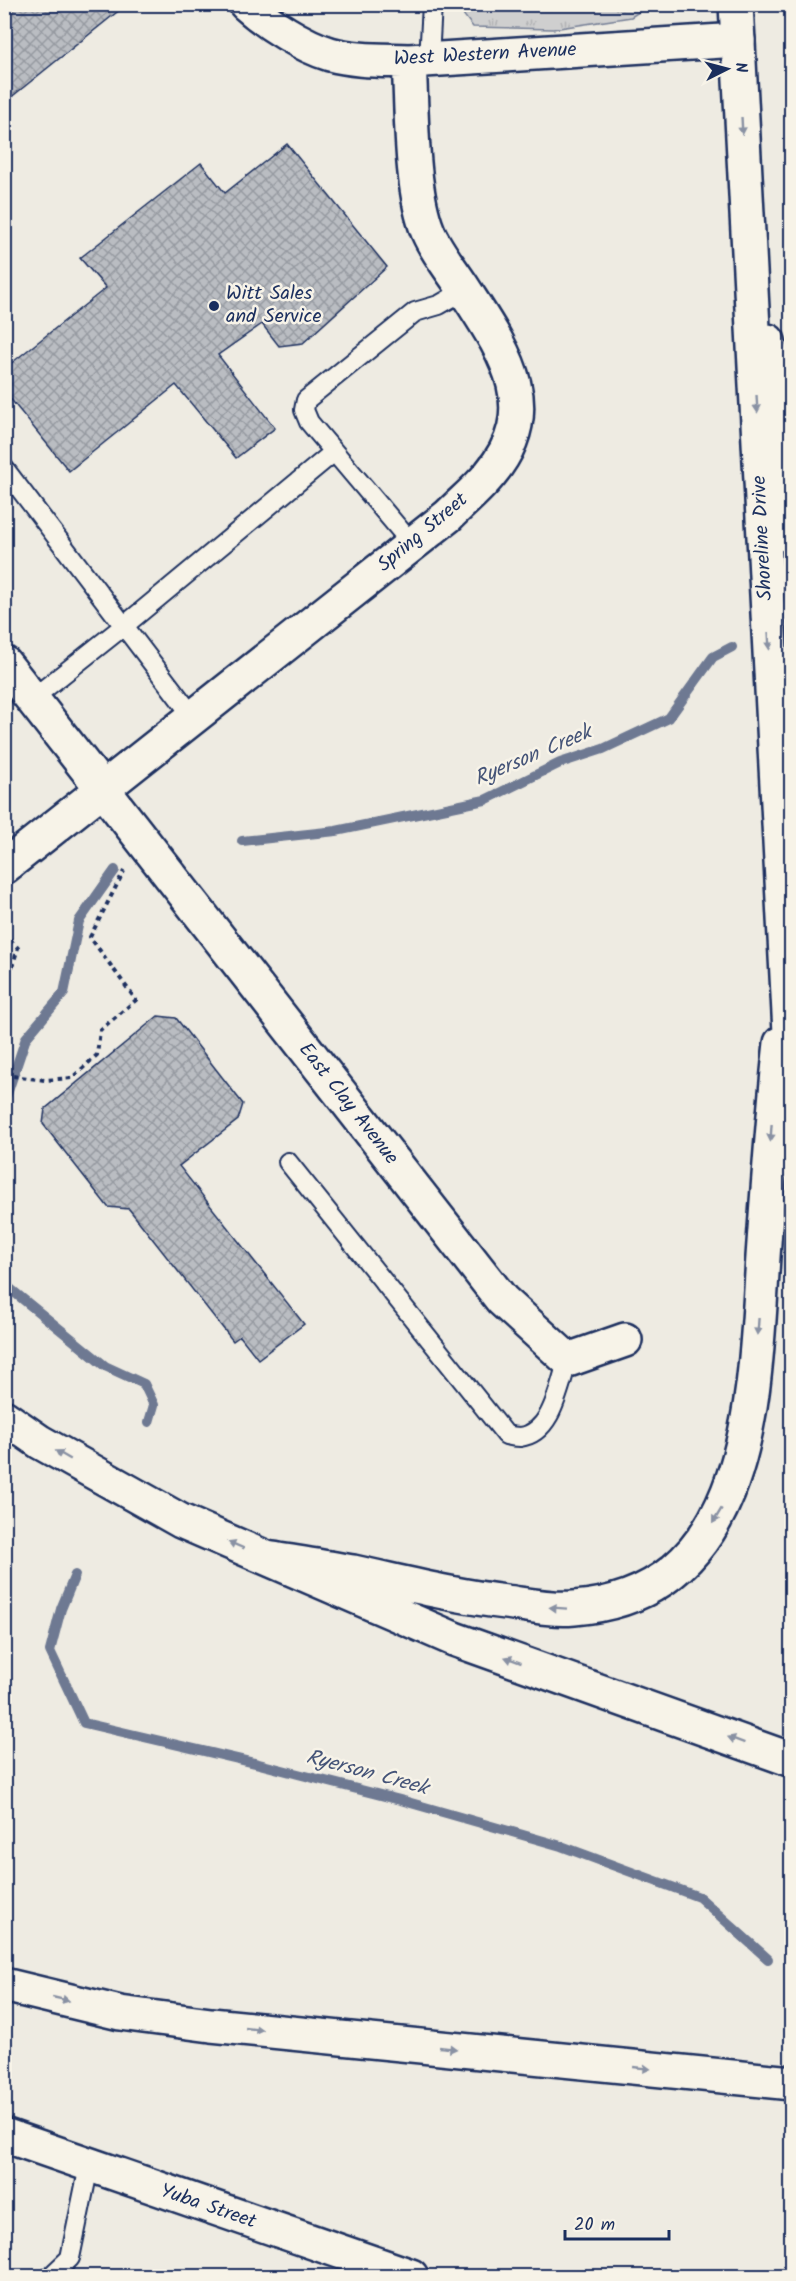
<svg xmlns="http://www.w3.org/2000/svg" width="796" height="2281" font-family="Kalam,sans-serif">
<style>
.grass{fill:url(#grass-tufts);stroke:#757f96;stroke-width:1.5}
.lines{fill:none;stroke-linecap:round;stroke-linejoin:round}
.stream{stroke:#6e7992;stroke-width:10}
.building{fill:url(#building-cross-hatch);stroke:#1b2f5e;stroke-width:1.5}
.lane-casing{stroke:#1b2f5e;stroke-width:22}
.street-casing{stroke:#1b2f5e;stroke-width:38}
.highway-casing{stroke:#1b2f5e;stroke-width:38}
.path{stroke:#1b2f5e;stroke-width:4;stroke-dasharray:4.5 4.5;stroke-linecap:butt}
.lane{stroke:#f7f3e8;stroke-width:18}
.street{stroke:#f7f3e8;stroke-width:33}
.highway{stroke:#f7f3e8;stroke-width:33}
.oneway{fill:#8991a3}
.poi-dot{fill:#1b2f5e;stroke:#f7f3e8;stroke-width:2}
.labels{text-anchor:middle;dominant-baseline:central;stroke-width:5;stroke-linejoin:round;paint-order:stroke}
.street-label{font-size:20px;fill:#1b2f5e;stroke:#f7f3e8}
.poi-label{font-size:20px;fill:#1b2f5e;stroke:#f7f3e8;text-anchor:start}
.water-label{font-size:21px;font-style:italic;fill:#455478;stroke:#f7f3e8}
</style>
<defs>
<pattern id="grass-tufts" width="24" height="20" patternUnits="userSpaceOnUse" patternTransform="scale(1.5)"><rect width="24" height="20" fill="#cfcfcf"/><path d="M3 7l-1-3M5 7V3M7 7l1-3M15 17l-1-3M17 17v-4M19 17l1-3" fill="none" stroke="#b1b2b4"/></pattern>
<pattern id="building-cross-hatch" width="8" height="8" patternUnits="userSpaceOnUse" patternTransform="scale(1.5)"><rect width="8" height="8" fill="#babdc2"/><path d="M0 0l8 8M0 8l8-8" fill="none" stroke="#969aa1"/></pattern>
</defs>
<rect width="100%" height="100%" fill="#eeebe2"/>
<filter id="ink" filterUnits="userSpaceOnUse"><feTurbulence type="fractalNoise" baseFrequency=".0167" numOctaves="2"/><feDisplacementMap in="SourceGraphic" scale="12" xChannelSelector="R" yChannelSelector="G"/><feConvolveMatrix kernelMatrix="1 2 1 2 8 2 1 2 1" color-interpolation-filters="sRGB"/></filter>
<g filter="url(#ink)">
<path class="grass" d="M 456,5 L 456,4 L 650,5 L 631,17 L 553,29 L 473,27 Z"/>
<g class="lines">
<path class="stream" d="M 242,841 L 336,831 L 485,800 L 560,763 L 603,749 L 669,718 L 713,657 L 732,647
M 4,1103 L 26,1038 L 64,993 L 79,921 L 115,870
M 4,1275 L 8,1287 L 105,1366 L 144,1384 L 154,1405 L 149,1422
M 75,1575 L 61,1609 L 50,1651 L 84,1723 L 259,1764 L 404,1801 L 561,1846 L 699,1897 L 768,1959"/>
</g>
<path class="building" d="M 4,4 L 127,4 L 4,103 Z
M 287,144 L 387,267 L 303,343 L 279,346 L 262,324 L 218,355 L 275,428 L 236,458 L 176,385 L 69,471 L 4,391 L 4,369 L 106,288 L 80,258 L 201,163 L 225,193 Z
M 158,1016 L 176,1018 L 243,1104 L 238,1120 L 179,1166 L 304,1324 L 258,1359 L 240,1336 L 233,1341 L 129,1209 L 108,1207 L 43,1124 L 45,1109 Z"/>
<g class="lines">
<g class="lane-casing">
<path id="lane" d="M 429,59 L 432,4
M 4,468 L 194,718
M 412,544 L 309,422 L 304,410 L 306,400 L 415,312 L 439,305 L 465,290
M 33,698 L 125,625 L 334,452
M 288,1162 L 506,1435 C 510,1436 516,1437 520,1437 C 553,1433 559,1385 568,1360
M 51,2276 L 70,2258 L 89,2166"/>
</g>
<g class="street-casing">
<path id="street" d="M 246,4 C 267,23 303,46 330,54 C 355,61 383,60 409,61 L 738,40
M 4,663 L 502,1300 L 568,1360 L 625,1340
M 4,867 L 448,516 C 462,502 478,489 490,474 C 547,406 501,347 462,286 C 451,269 436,251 428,232 C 410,188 412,110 409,61
M 4,2135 L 411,2276"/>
</g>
<g class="highway-casing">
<path id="highway" d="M 736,4 L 792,1071
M 768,341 L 783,401 L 792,537
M 4,1417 L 40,1442 L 181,1521 L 454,1639 L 792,1760
M 267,1558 C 295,1563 325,1567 353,1572 C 404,1583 454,1596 506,1602 C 528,1605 552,1610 574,1608 C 755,1594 754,1393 763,1257 C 768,1186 773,1115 781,1043
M 4,1985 L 120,2013 L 211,2025 L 792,2083"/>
</g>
<path class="path" d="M 4,933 L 18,948 L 4,993
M 4,1075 L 45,1080 L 72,1078 L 97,1055 L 100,1030 L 136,1000 L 90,937 L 124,871"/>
<use href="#lane" class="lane"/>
<use href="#street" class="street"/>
<use href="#highway" class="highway"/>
</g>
<defs><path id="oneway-solid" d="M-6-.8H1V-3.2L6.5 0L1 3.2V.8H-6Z" transform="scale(1.5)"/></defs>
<g class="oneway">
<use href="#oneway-solid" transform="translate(742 126) rotate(87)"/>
<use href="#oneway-solid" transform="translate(757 404) rotate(87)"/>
<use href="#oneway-solid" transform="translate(769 641) rotate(87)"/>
<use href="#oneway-solid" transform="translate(771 1133) rotate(94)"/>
<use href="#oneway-solid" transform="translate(758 1327) rotate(94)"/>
<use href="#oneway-solid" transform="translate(63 1455) rotate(-150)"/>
<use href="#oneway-solid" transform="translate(717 1516) rotate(121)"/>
<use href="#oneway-solid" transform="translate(236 1545) rotate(-157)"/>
<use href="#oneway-solid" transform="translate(558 1608) rotate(-176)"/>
<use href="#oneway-solid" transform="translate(513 1660) rotate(-160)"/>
<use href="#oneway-solid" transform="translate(736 1740) rotate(-160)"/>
<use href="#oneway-solid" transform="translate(61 1999) rotate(13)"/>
<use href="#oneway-solid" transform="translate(254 2029) rotate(6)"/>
<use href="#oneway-solid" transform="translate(448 2048) rotate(6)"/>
<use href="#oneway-solid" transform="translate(642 2068) rotate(6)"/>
</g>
</g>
<circle class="poi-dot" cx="214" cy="306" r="6"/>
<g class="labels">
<g class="street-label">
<text transform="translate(485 55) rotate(-3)">West Western Avenue</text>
<text transform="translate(423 533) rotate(-40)">Spring Street</text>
<text transform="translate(763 538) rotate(-93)">Shoreline Drive</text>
<text transform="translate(348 1104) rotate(52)">East Clay Avenue</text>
<text transform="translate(208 2207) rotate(19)">Yuba Street</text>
</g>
<g class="poi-label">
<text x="226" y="294">Witt Sales<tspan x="226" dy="23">and Service</tspan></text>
</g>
<g class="water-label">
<text transform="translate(533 756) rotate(-23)">Ryerson Creek</text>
<text transform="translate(367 1773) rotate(15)">Ryerson Creek</text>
</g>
</g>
<rect width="796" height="2281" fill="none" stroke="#f7f3e8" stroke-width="24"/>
<rect x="12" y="12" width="772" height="2257" fill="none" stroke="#1b2f5e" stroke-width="2" filter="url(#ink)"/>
<g transform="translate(727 69) rotate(84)" stroke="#f7f3e8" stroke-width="4.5" paint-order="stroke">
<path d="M0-4.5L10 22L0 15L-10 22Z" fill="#1b2f5e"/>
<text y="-9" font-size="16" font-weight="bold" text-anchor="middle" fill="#1b2f5e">N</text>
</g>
<path d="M565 2230v9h104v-9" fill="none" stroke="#1b2f5e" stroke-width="3"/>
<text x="574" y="2230" font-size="18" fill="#1b2f5e" stroke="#f7f3e8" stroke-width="4.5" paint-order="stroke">20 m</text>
</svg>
